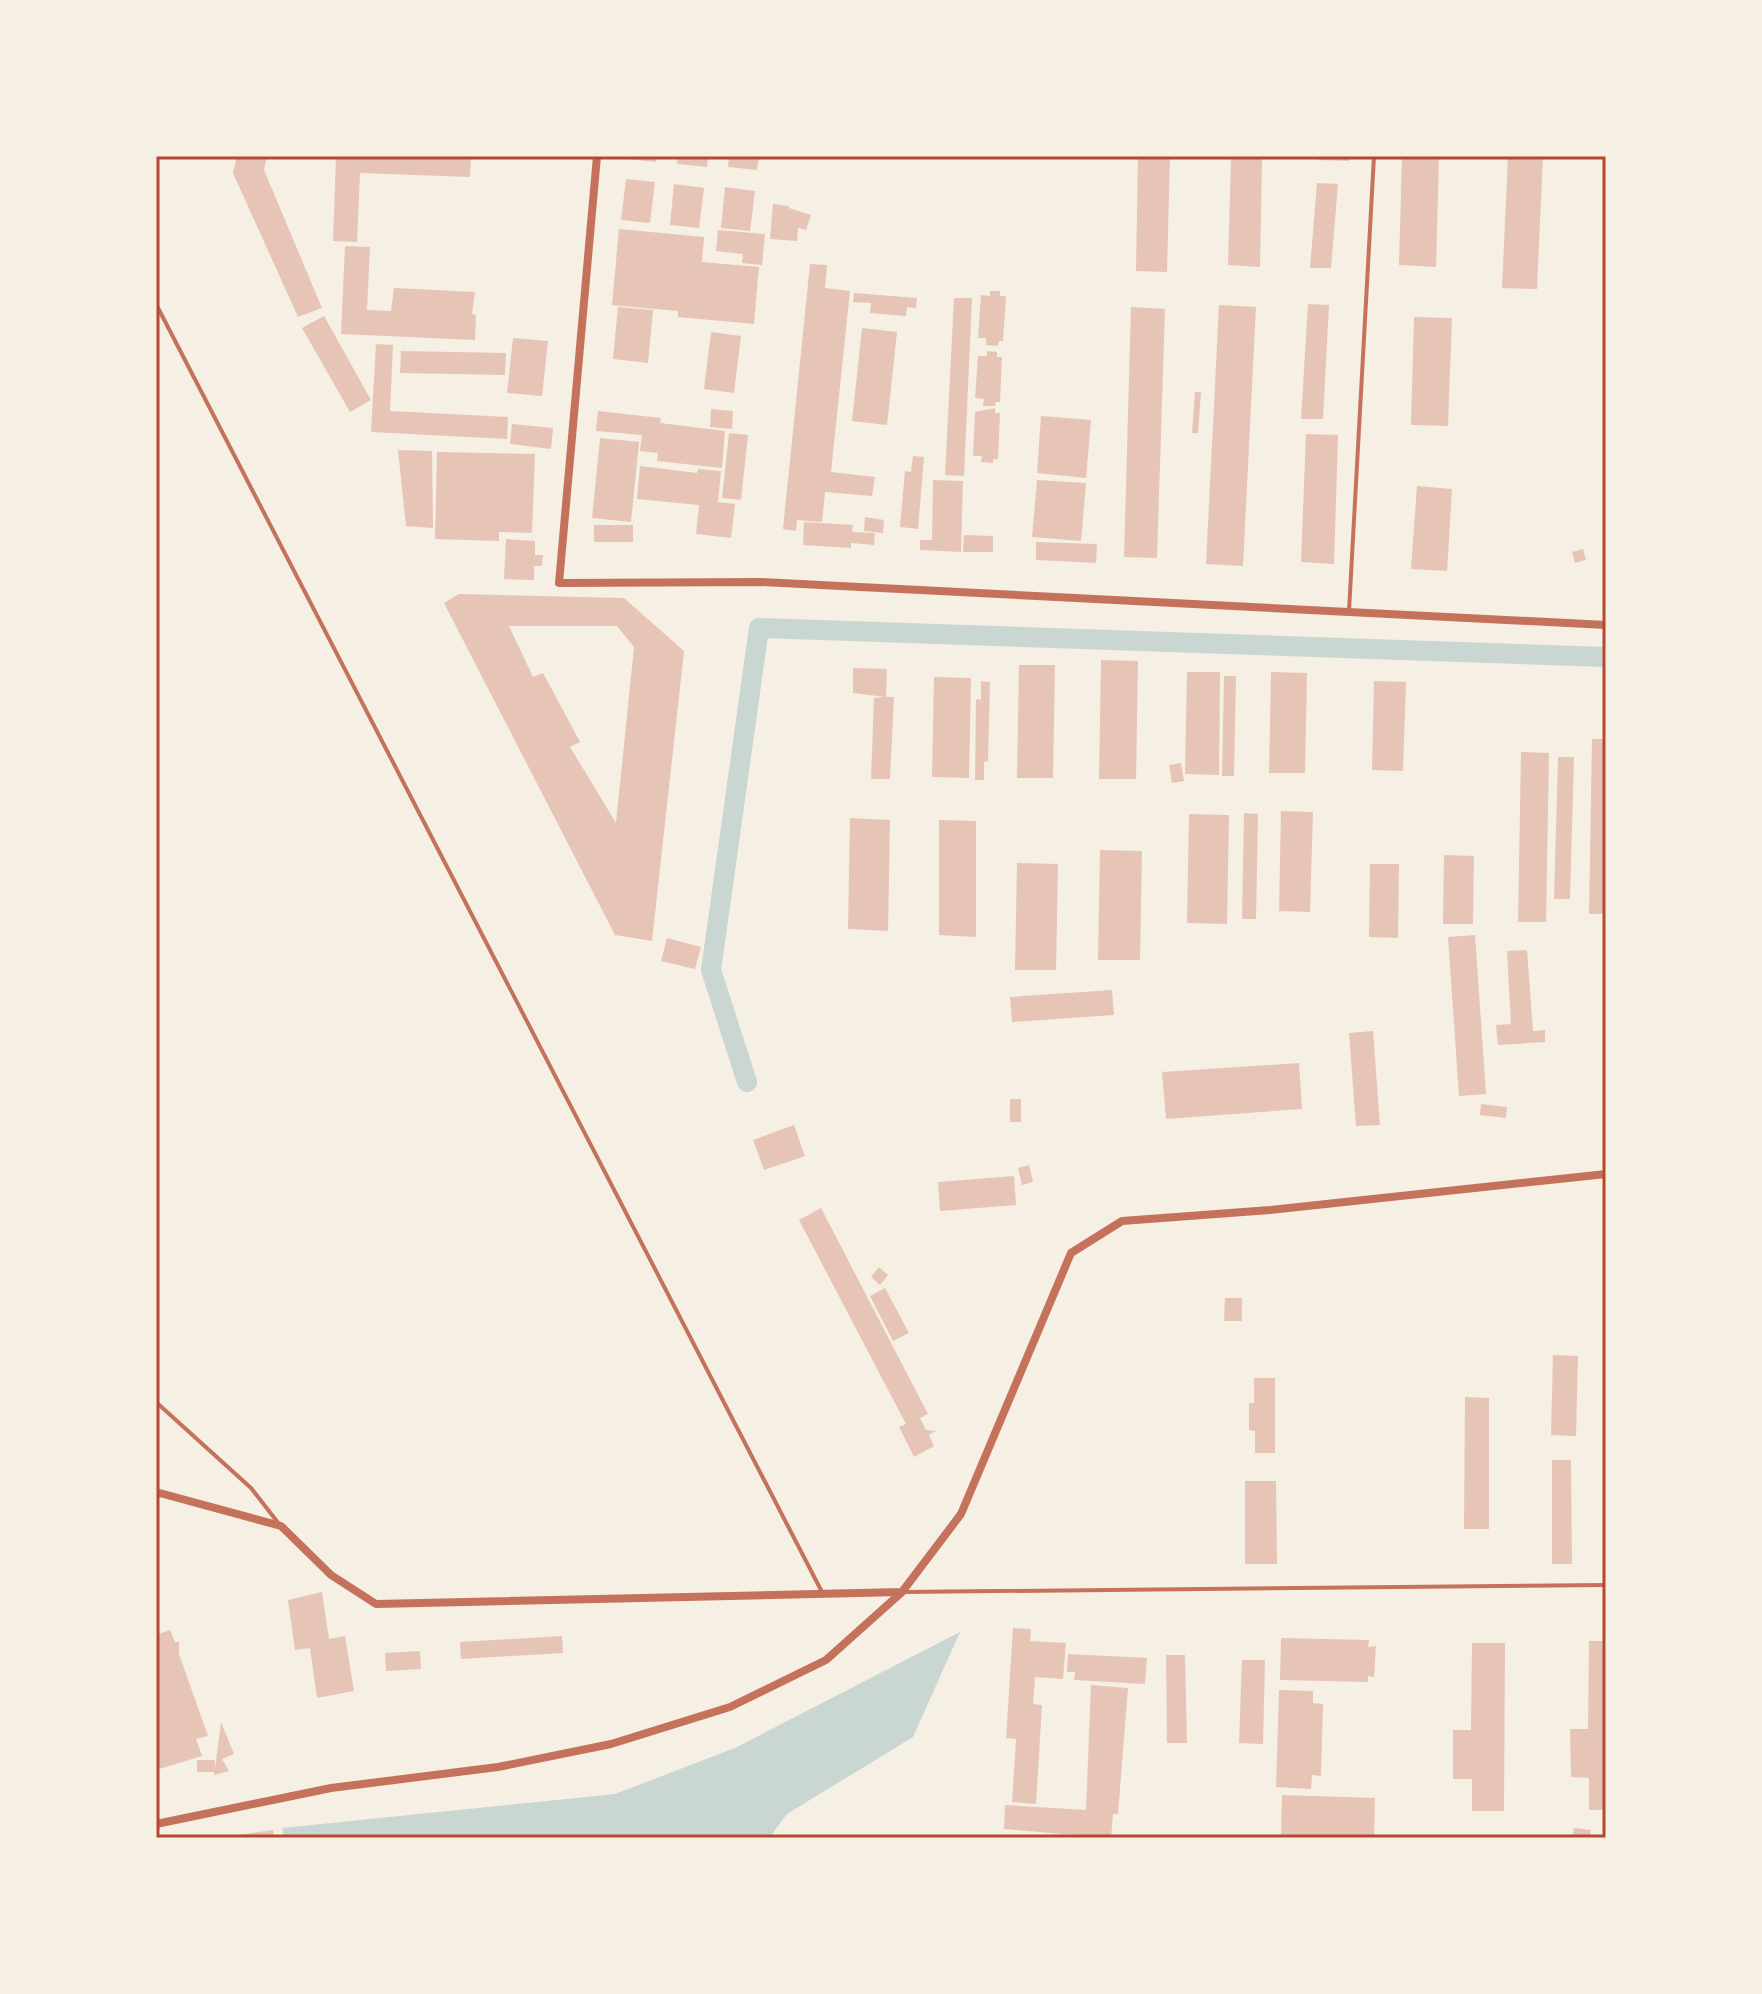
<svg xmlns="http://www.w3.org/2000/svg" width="1762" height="1994" font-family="'Noto Sans',sans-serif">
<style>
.water{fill:#c9d6d2}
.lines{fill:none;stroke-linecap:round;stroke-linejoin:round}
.canal{stroke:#c9d6d2;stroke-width:20}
.building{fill:#e6c5b7;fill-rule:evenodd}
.service{stroke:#c5725c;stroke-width:4}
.minor{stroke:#c5725c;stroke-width:8}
.neatline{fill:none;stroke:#b5482f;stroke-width:3}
</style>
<rect width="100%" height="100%" fill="#f6efe4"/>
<path class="water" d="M 960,1632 L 913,1737 L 787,1814 L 769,1838 L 284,1838 L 282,1828 L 615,1794 L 735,1748 Z"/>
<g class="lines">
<path class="canal" d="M 747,1082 L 711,970 L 759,628 L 1606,657"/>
</g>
<path class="building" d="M 237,156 L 267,156 L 264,170 L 322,308 L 298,317 L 233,173 Z
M 336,156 L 471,156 L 470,177 L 360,173 L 357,242 L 333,241 Z
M 627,156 L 657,156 L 656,162 L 627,159 Z
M 678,156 L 708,156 L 707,167 L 677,164 Z
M 729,156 L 759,156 L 757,170 L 728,167 Z
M 1138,156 L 1170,157 L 1167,272 L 1136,271 Z
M 1319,156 L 1349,156 L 1349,161 L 1318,160 Z
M 1402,156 L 1439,156 L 1436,267 L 1399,265 Z
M 1508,156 L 1543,156 L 1537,289 L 1502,288 Z
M 1231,158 L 1262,159 L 1260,267 L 1228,265 Z
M 626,179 L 655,182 L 650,223 L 621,220 Z
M 1317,183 L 1338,184 L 1331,268 L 1310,268 Z
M 674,184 L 704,188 L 699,228 L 670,225 Z
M 725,187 L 755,191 L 750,231 L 721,228 Z
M 773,204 L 789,206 L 789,208 L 811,215 L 806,230 L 798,228 L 797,241 L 770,239 Z
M 619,229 L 704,237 L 702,262 L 759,267 L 754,324 L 678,317 L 678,311 L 612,305 Z
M 718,230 L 765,234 L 762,265 L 742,263 L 743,254 L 716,251 Z
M 345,246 L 370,247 L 367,310 L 391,311 L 394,288 L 475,292 L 472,314 L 476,315 L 475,340 L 341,334 Z
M 810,264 L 827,265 L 825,288 L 850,291 L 831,472 L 875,477 L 872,496 L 825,492 L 822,522 L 797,520 L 796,531 L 783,529 Z
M 990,291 L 1000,291 L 1000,296 L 1006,296 L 1003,341 L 999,341 L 998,346 L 986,345 L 986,338 L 978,338 L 981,295 L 990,296 Z
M 854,293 L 917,298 L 916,308 L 907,307 L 906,316 L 870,313 L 871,303 L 853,302 Z
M 954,298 L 972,298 L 964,476 L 945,475 Z
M 1308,304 L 1329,305 L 1323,419 L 1301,419 Z
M 1219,305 L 1256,307 L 1243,566 L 1206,564 Z
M 618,307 L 653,310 L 648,363 L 613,359 Z
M 1131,307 L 1165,309 L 1157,558 L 1124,557 Z
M 324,316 L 371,400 L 350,412 L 302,328 Z
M 1414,317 L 1452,318 L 1448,426 L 1411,425 Z
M 862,328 L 897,332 L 887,425 L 852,421 Z
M 711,332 L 741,336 L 734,393 L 704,389 Z
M 513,338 L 548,341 L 542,396 L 507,393 Z
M 376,344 L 393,345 L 390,411 L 508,417 L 507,439 L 371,432 Z
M 401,351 L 506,353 L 505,375 L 400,373 Z
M 987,351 L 997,352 L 997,357 L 1002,357 L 1000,402 L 996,402 L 995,406 L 983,406 L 984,399 L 975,398 L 978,356 L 987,356 Z
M 1195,392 L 1201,392 L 1198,433 L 1192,433 Z
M 995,408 L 995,413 L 1000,413 L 998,459 L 993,459 L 993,463 L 981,462 L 982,456 L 973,456 L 975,412 Z
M 711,409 L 733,411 L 732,429 L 710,427 Z
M 598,411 L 661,418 L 660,423 L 725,431 L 722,468 L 657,461 L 658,453 L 640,451 L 642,435 L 596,431 Z
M 1041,416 L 1091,420 L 1086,478 L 1037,473 Z
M 512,424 L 553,428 L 551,449 L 510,444 Z
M 729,433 L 748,435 L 741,500 L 722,498 Z
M 1306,434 L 1338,435 L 1334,564 L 1301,562 Z
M 600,438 L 639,442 L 631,522 L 592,518 Z
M 398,450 L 432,451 L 433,528 L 406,526 Z
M 437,452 L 535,454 L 532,533 L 499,532 L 499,541 L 435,539 Z
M 913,456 L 924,457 L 918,529 L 900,527 L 905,471 L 911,472 Z
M 640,466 L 697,473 L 698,469 L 721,471 L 718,502 L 735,504 L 731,538 L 696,534 L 699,505 L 637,499 Z
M 933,480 L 963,481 L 961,552 L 920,550 L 920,540 L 932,540 Z
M 1037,480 L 1086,483 L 1081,541 L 1032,537 Z
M 1417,486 L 1452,489 L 1447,571 L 1411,569 Z
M 865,517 L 884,520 L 883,533 L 864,531 Z
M 804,522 L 853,525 L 852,532 L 875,533 L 874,545 L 851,543 L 851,548 L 803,545 Z
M 594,525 L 633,525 L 633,542 L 594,542 Z
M 964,535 L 993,536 L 993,552 L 963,552 Z
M 506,539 L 535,541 L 535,555 L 543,555 L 542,566 L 534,566 L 534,580 L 504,579 Z
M 1036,542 L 1097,544 L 1096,563 L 1036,560 Z
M 1583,549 L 1586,560 L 1575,563 L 1572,552 Z
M 459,594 L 624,598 L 684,651 L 652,941 L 615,935 L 444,603 ZM 509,626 L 617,626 L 634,647 L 616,823 L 570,747 L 580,742 L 543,673 L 533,677 Z
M 1101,660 L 1138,661 L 1136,779 L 1099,779 Z
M 1019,665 L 1055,665 L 1053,778 L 1017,778 Z
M 853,668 L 887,669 L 886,697 L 894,697 L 890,779 L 871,779 L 874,698 L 885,697 L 853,693 Z
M 1187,672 L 1220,672 L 1219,775 L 1185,774 Z
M 1271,672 L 1307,673 L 1305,773 L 1269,773 Z
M 1224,676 L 1236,676 L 1234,776 L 1222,776 Z
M 934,677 L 971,678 L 969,778 L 932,777 Z
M 981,681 L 990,682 L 988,761 L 984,762 L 984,780 L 975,780 L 976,699 L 981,700 Z
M 1374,681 L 1406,682 L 1403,771 L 1372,770 Z
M 1592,739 L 1606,739 L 1606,914 L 1589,914 Z
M 1521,752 L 1549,753 L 1546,922 L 1518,922 Z
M 1558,757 L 1574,757 L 1570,899 L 1554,899 Z
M 1181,763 L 1184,781 L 1172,783 L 1169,765 Z
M 1281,811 L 1313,812 L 1310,912 L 1279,911 Z
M 1244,813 L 1258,814 L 1256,919 L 1242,919 Z
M 1189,814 L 1229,815 L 1227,924 L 1187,923 Z
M 850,818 L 890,820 L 888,931 L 848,929 Z
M 939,820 L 976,821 L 976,937 L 939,935 Z
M 1100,850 L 1142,851 L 1140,960 L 1098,960 Z
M 1444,855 L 1474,856 L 1473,924 L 1443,924 Z
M 1017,863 L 1058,864 L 1056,970 L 1015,970 Z
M 1370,864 L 1399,864 L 1398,938 L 1369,937 Z
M 1475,935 L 1486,1094 L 1459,1096 L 1448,937 Z
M 667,938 L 701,947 L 695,969 L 661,961 Z
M 1527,950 L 1533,1031 L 1545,1030 L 1545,1042 L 1498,1045 L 1496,1025 L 1511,1024 L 1507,951 Z
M 1112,990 L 1114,1015 L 1012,1022 L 1010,997 Z
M 1373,1031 L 1380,1125 L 1356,1126 L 1349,1033 Z
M 1299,1063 L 1302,1109 L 1166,1119 L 1162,1072 Z
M 1010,1099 L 1021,1099 L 1021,1122 L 1010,1122 Z
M 1481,1104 L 1507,1107 L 1506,1118 L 1480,1115 Z
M 794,1125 L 805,1156 L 764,1170 L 753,1140 Z
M 1029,1165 L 1033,1182 L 1022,1185 L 1018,1168 Z
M 1014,1176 L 1016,1205 L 940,1211 L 938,1182 Z
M 821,1208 L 928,1414 L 920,1418 L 926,1430 L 936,1431 L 929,1435 L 934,1446 L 914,1457 L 899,1427 L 906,1424 L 799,1220 Z
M 879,1267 L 888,1275 L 880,1285 L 871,1277 Z
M 885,1288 L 909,1333 L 893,1341 L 870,1296 Z
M 1225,1298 L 1242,1298 L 1242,1321 L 1224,1321 Z
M 1553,1355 L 1578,1356 L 1576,1436 L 1551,1435 Z
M 1254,1378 L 1275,1378 L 1275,1453 L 1255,1453 L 1255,1431 L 1249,1430 L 1249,1403 L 1254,1403 Z
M 1465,1397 L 1489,1398 L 1489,1529 L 1464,1529 Z
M 1552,1460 L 1571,1460 L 1572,1564 L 1552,1564 Z
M 1245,1481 L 1276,1481 L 1277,1564 L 1245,1564 Z
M 322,1592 L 329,1639 L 345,1636 L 354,1691 L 317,1698 L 310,1648 L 295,1650 L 288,1600 Z
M 1013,1628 L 1031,1629 L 1030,1641 L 1066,1643 L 1063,1679 L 1035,1677 L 1033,1704 L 1042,1705 L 1036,1804 L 1012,1802 L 1016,1739 L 1006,1738 Z
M 170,1630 L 175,1642 L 179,1642 L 179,1654 L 208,1736 L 196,1739 L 202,1756 L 156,1770 L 156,1635 Z
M 562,1636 L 563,1653 L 461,1659 L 460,1642 Z
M 1281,1638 L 1369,1640 L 1368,1647 L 1376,1646 L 1374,1677 L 1368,1676 L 1368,1682 L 1280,1680 Z
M 1589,1641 L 1606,1641 L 1606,1810 L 1589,1810 L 1589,1778 L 1571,1777 L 1570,1729 L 1588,1729 Z
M 1472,1643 L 1505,1643 L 1504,1811 L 1472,1811 L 1472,1779 L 1453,1779 L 1453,1730 L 1471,1730 Z
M 420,1651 L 421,1669 L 386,1671 L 385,1653 Z
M 1068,1654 L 1147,1658 L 1145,1684 L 1074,1680 L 1075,1672 L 1067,1672 Z
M 1166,1655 L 1185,1655 L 1187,1743 L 1167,1743 Z
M 1242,1660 L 1265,1660 L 1263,1744 L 1239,1743 Z
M 1091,1685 L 1128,1688 L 1118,1814 L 1113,1814 L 1111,1838 L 1004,1829 L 1005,1805 L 1086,1810 Z
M 1279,1690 L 1313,1691 L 1313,1703 L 1323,1704 L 1321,1776 L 1312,1775 L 1311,1789 L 1276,1787 Z
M 221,1722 L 234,1754 L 222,1759 L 229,1771 L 214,1775 L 214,1772 L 197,1772 L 197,1760 L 215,1760 L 215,1769 Z
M 1282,1795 L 1375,1798 L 1374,1838 L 1281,1837 Z
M 1574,1828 L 1591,1830 L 1590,1838 L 1572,1838 Z
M 273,1830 L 274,1838 L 231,1838 L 231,1836 Z"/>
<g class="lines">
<path class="service" d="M 156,304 L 822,1592
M 1349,611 L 1374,156
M 156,1402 L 251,1488 L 279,1524
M 904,1592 L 1606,1585"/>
<path class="minor" d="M 597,156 L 559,583 L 760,582 L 1606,625
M 156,1492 L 281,1526 L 331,1575 L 376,1604 L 901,1592
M 156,1824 L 331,1788 L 498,1767 L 611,1744 L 730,1707 L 826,1660 L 902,1592 L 961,1514 L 1071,1253 L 1122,1221 L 1270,1210 L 1606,1174"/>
</g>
<rect width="1762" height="1994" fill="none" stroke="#f6efe4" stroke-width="316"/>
<rect x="158" y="158" width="1446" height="1678" class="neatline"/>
</svg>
